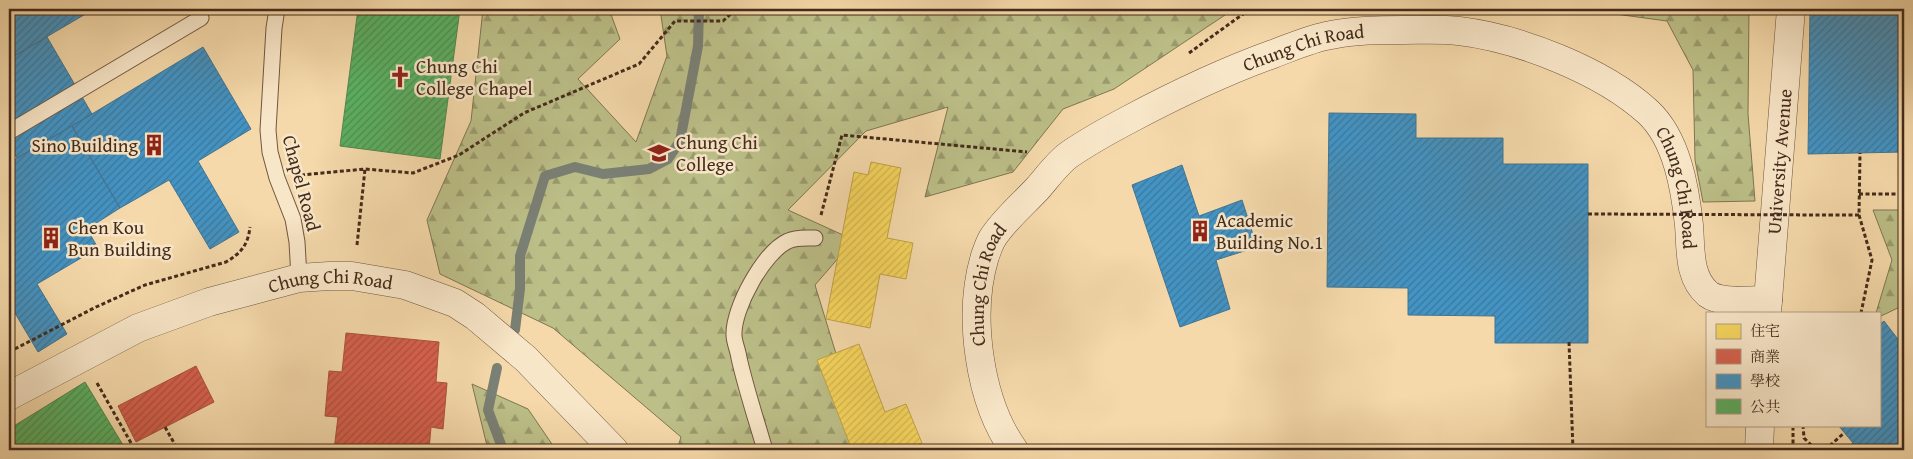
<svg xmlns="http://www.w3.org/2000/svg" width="1913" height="459" font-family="'Gentium Book Plus','Noto Serif TC',serif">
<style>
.forest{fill:url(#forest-firs);stroke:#807552}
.homes{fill:url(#homes-hatch);stroke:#c1a248}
.shops{fill:url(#shops-hatch);stroke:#aa503e}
.schools{fill:url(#schools-hatch);stroke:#437491}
.public{fill:url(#public-hatch);stroke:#53874c}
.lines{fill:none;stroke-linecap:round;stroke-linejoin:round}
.stream{stroke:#7a8075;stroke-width:10}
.service-casing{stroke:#70563f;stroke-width:17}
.minor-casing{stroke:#70563f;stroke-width:29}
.path{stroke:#442b1b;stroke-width:3;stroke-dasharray:4 2.5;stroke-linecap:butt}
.service{stroke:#f8e6c8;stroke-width:15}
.minor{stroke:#f8e6c8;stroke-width:28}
.path-bridge{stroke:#442b1b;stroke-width:3;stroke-dasharray:4 2.5;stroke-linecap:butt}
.labels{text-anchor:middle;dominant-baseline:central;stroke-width:5;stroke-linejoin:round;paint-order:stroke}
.street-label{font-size:19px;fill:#442b1b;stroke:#f8e6c8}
.poi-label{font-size:19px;fill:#442b1b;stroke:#f8e6c8;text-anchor:start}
</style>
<defs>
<pattern id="forest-firs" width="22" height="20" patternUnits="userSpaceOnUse" patternTransform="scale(1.25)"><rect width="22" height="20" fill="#bcbf88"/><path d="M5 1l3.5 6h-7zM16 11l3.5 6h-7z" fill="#9a9b6e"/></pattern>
<pattern id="homes-hatch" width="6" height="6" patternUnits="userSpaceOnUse" patternTransform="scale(1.25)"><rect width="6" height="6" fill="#f6d55c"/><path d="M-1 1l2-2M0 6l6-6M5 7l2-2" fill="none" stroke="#d4b74f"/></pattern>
<pattern id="shops-hatch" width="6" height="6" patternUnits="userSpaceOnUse" patternTransform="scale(1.25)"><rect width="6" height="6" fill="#d6604d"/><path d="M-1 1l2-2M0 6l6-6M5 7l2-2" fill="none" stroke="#af4f3f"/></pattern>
<pattern id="schools-hatch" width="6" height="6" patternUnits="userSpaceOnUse" patternTransform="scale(1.25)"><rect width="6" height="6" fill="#4393c3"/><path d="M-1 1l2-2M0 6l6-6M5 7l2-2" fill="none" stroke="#3a789e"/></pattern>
<pattern id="public-hatch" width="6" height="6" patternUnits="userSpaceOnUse" patternTransform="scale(1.25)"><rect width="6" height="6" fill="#5aae61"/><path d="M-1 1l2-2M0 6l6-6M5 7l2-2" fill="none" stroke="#4c8e4f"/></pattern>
</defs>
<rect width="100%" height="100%" fill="#f5d9aa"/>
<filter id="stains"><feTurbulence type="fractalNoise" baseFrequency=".004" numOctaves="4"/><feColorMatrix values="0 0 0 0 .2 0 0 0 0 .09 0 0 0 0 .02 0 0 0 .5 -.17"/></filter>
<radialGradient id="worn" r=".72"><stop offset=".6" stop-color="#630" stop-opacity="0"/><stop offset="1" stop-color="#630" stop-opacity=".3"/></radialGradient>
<path class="forest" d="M 483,9 L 510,9 L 530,15 L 609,9 L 620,39 L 578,79 L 636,142 L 667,56 L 660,9 L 1234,9 L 1114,89 L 1063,109 L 1013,172 L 925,197 L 948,107 L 866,131 L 788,210 L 854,240 L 815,285 L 841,370 L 853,450 L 677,450 L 681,437 L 553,328 L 440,274 L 427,220 L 471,121 Z
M 1595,9 L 1749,9 L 1748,114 L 1755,201 L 1703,202 L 1695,160 L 1693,70 L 1667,21 L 1593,11 Z
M 1873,210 L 1904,210 L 1904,305 L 1879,317 L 1879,313 L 1876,313 L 1892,260 Z
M 472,384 L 528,409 L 556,450 L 488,450 Z"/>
<path class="homes" d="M 871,162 L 901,168 L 887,238 L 913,243 L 906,279 L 880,274 L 870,328 L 826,319 L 854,172 L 868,175 Z
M 859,344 L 885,412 L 906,404 L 922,443 L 902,450 L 852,450 L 817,360 Z"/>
<path class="shops" d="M 346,333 L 439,342 L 436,382 L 447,383 L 443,429 L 431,427 L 429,450 L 334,450 L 338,417 L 325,416 L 329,371 L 342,372 Z
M 196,366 L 214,402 L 136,442 L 118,406 Z"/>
<path class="schools" d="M 9,9 L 94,9 L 9,59 Z
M 1810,9 L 1904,9 L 1904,152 L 1808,154 Z
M 47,37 L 92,114 L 17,158 L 9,144 L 9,59 Z
M 203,47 L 251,129 L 198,161 L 239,232 L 210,249 L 169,180 L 120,208 L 72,126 Z
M 1329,113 L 1416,114 L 1416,138 L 1503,138 L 1503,164 L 1588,164 L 1588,343 L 1495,343 L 1495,316 L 1408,315 L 1408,288 L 1327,287 Z
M 72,126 L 120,208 L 87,229 L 98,248 L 37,284 L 67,334 L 38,352 L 9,303 L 9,163 Z
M 1182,165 L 1199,216 L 1242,200 L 1257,247 L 1216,260 L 1230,309 L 1180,327 L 1132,185 Z
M 1884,321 L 1904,347 L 1904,450 L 1853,450 L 1849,446 L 1853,443 L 1838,425 L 1879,425 L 1879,325 Z
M 1613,447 L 1613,450 L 1484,450 L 1573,448 Z"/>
<path class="public" d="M 358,9 L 460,9 L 440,159 L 340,146 Z
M 85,382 L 126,450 L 9,450 L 9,429 Z"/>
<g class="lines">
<path class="stream" d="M 515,330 L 520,289 L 520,256 L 545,176 L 575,167 L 603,174 L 649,169 L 668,159 L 680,141 L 698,46 L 699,9
M 497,368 L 488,410 L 503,450"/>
<g class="service-casing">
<path id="service" d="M 277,9 L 274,28 L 268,130 L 270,152 L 277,178 L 293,219 L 297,242 L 299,278
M 9,132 L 201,18
M 765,450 C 756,419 746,389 739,358 C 738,350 734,342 734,335 C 733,308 764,252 788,241 C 796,237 806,238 815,238"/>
</g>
<g class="minor-casing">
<g id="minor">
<path id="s1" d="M 1767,313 L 1791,9"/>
<path id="s2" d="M 9,396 L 138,328 L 209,302 L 299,278 L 329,276 L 352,276 L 405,285 L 455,303 L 475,316 L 526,359 L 614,450"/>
<path id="s3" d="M 1014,450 C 979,401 967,315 985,256 C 987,251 989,244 992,239 C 1002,222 1023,204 1037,189 C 1047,178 1058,162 1070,154 C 1089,141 1109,130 1128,120 C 1175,95 1223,72 1273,54 C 1292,47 1312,38 1331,35 C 1355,30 1380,30 1404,30 C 1422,30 1441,29 1459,31 C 1519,38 1603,71 1648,112 C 1677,139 1685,188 1689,225 C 1691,249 1688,277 1708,294 C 1721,304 1753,300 1768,300"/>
<path d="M 1759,450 L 1760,425"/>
</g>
</g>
<path class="path" d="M 1189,53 L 1250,9
M 301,175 L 365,169 L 413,173 L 459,155 L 524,113 L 639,64 L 675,21 L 723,21 L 736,9
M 1859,194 L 1904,194
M 821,215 L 842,135 L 1027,152
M 1829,215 L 1859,215 L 1860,153
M 1859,215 L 1872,260 L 1861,313
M 357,245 L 365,169
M 1569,342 L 1573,450
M 9,352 L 96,307 L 145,285 L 226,262 C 241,253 248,245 250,227
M 97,383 L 135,450
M 1803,425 L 1804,438 L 1816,450
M 165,427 L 178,450
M 1793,450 L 1793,428
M 1825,450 L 1844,433"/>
<use href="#service" class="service"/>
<use href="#minor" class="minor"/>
<path class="path-bridge" d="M 1588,214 L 1829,215"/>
</g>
<defs>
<g id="church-bare" transform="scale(1.725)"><path d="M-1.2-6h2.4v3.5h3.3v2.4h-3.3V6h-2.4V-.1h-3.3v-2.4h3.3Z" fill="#8f2418" stroke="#f8e6c8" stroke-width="2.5" paint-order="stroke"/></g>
<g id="building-bare" transform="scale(1.725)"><path d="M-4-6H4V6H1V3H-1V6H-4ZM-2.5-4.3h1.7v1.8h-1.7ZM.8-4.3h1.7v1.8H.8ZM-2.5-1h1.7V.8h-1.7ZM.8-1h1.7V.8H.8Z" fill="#8f2418" stroke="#f8e6c8" stroke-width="2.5" paint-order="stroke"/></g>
<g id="university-bare" transform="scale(1.725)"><path d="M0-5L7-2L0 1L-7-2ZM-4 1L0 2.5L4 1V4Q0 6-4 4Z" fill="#8f2418" stroke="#f8e6c8" stroke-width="2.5" paint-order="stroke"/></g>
</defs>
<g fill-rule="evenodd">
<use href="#church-bare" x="400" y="77"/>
<use href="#building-bare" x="154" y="145"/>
<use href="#university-bare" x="659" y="153"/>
<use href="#building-bare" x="1200" y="231"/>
<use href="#building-bare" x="51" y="238"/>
</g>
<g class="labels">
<g class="street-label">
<text stroke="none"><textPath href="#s3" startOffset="594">Chung Chi Road</textPath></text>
<text stroke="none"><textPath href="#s1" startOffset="152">University Avenue</textPath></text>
<text transform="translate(302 183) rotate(75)">Chapel Road</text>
<text stroke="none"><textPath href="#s3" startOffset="1044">Chung Chi Road</textPath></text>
<text stroke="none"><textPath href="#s2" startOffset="346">Chung Chi Road</textPath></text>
<text stroke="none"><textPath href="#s3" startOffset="174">Chung Chi Road</textPath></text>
</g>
<g class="poi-label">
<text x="416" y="66">Chung Chi<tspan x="416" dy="22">College Chapel</tspan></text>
<text x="676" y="142">Chung Chi<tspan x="676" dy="22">College</tspan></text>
<text x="138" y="145" text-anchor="end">Sino Building</text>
<text x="1216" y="220">Academic<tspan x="1216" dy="22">Building No.1</tspan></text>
<text x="68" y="227">Chen Kou<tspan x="68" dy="22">Bun Building</tspan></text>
</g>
</g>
<rect width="1913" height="459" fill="none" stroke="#f5d9aa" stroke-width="30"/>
<rect x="10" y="10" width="1893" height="439" fill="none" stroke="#442b1b" stroke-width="2.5"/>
<rect x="15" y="15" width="1883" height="429" fill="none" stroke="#442b1b"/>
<rect x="1706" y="312" width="175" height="115" fill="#f8e6c8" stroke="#b09b83"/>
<rect x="1716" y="324" width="25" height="15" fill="#f6d55c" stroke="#b09b83"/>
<text x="1750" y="336" font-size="15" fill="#442b1b">住宅</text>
<rect x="1716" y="349" width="25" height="15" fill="#d6604d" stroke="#b09b83"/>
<text x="1750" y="362" font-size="15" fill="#442b1b">商業</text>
<rect x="1716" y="374" width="25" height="15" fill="#4393c3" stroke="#b09b83"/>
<text x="1750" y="386" font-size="15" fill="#442b1b">學校</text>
<rect x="1716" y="399" width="25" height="15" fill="#5aae61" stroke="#b09b83"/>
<text x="1750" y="412" font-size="15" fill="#442b1b">公共</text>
<rect width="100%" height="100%" filter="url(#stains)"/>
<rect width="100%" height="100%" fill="url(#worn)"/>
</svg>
